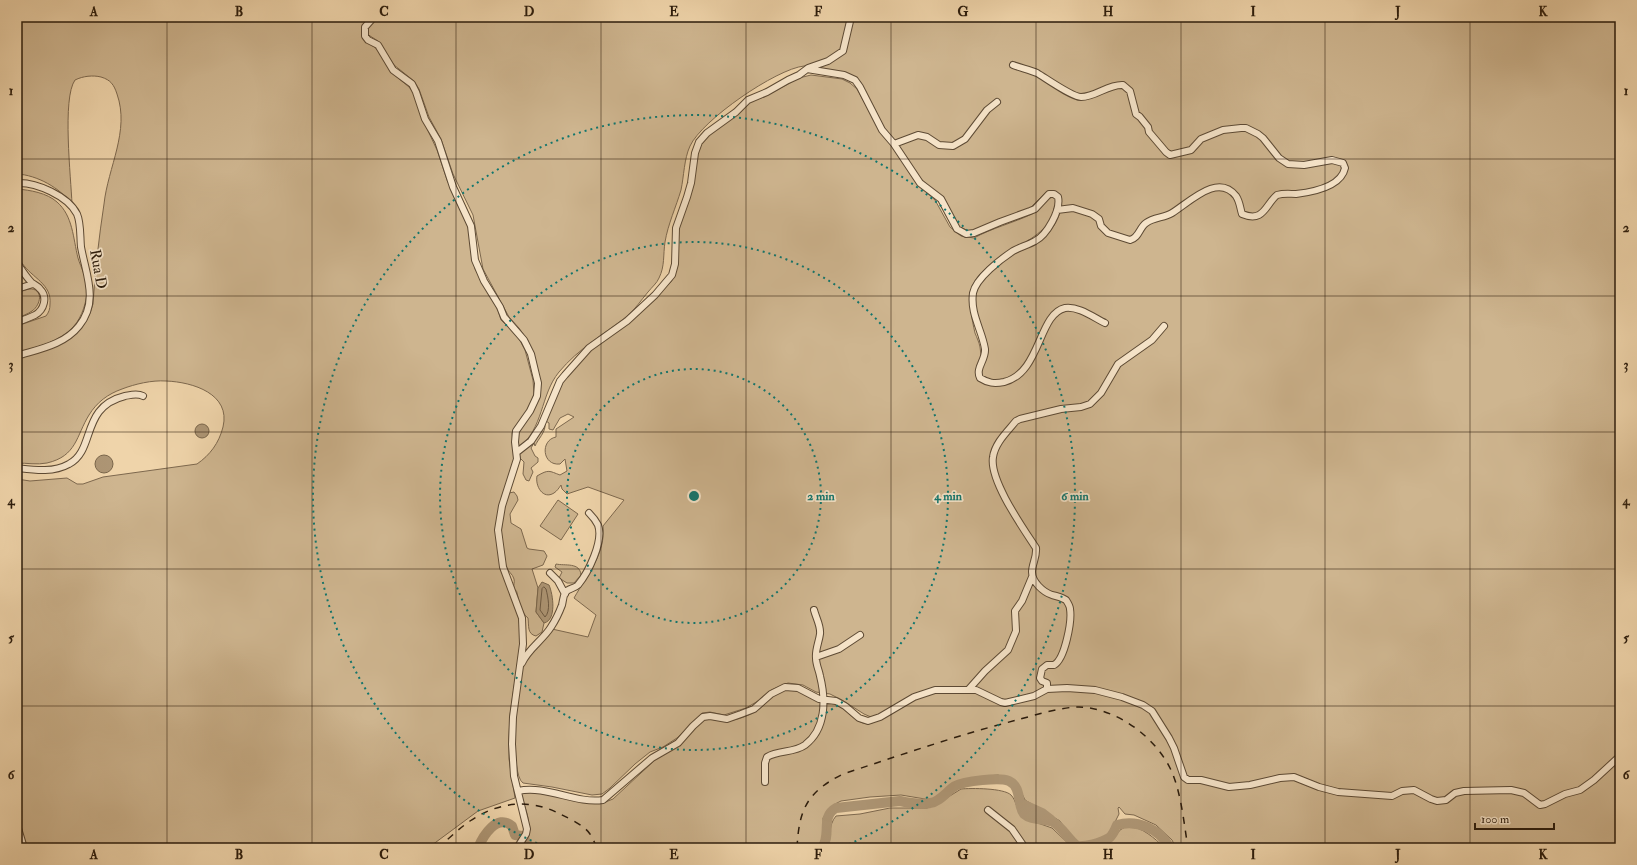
<svg xmlns="http://www.w3.org/2000/svg" width="1637" height="865" font-family="'IM FELL Double Pica',serif">
<style>
.green{fill:#ceb58f;stroke:#7d684e}
.water{fill:#ad9574;stroke:#79654a}
.lines{fill:none;stroke-linecap:round;stroke-linejoin:round}
.shore{stroke:#6c5840;stroke-width:1}
.river{stroke:#ad9574;stroke-width:10}
.street-casing{stroke:#5d4a34;stroke-width:8}
.street{stroke:#f5e3c8;stroke-width:6}
.rail{stroke:#2c1c0c;stroke-width:1.5;stroke-dasharray:7 7;stroke-linecap:butt}
.grid{fill:none;stroke:#2c1c0c;stroke-width:1;stroke-opacity:0.55}
.ring{fill:none;stroke:#0f766e;stroke-width:2;stroke-dasharray:2 4}
.labels{text-anchor:middle;dominant-baseline:central;stroke-width:3.5;stroke-linejoin:round;paint-order:stroke}
.street-label{font-size:15px;fill:#2c1c0c;stroke:#f5e3c8}
.centre{fill:#0f766e;stroke:#f5e3c8;stroke-width:2}
.ring-label{font-size:12px;text-anchor:middle;font-weight:bold;fill:#0f766e;stroke:#f5e3c8;stroke-width:3.5;stroke-linejoin:round;paint-order:stroke}
.neatline{fill:none;stroke:#2c1c0c;stroke-width:1.5}
.grid-label{font-size:13px;text-anchor:middle;font-weight:bold;fill:#2c1c0c}
</style>
<rect width="100%" height="100%" fill="#efd4aa"/>
<filter id="stains"><feTurbulence type="fractalNoise" baseFrequency=".005" numOctaves="4"/><feColorMatrix values="0 0 0 0 .2 0 0 0 0 .09 0 0 0 0 .02 0 0 0 .5 -.17"/></filter>
<radialGradient id="worn" r=".72"><stop offset=".6" stop-color="#630" stop-opacity="0"/><stop offset="1" stop-color="#630" stop-opacity=".3"/></radialGradient>
<path class="green" d="M 17,17 L 371,17 L 362,32 L 363,39 L 377,49 L 392,73 L 409,87 L 413,92 L 423,120 L 437,150 L 447,180 L 466,220 L 470,234 L 475,269 L 498,310 L 501,320 L 518,337 L 525,350 L 533,380 L 534,394 L 532,401 L 526,412 L 515,427 L 512,433 L 514,458 L 496,527 L 519,619 L 521,638 L 510,715 L 509,738 L 509,759 L 515,798 L 478,811 L 428,848 L 20,848 L 17,837 L 17,479 L 30,481 L 67,478 L 77,484 L 83,484 L 103,477 L 197,464 C 210,455 219,443 223,427 C 231,394 193,382 166,381 C 152,380 135,384 122,389 C 108,394 97,402 89,415 C 76,436 77,456 47,463 C 37,465 27,463 17,463 L 17,359 C 51,348 83,343 93,304 C 95,271 99,237 104,204 C 108,167 130,131 117,94 C 114,85 111,80 101,77 C 93,75 83,76 75,80 C 62,98 71,178 72,204 C 60,188 37,175 17,174 Z
M 377,17 L 1620,17 L 1620,848 L 1176,848 L 1172,840 L 1156,825 L 1134,815 L 1125,814 L 1119,807 L 1118,808 L 1119,814 L 1109,834 L 1101,839 L 1080,844 L 1072,839 L 1060,821 L 1025,800 L 1016,781 L 998,775 L 978,777 L 955,783 L 942,795 L 931,800 L 901,795 L 870,797 L 841,801 L 835,804 L 829,809 L 823,818 L 824,834 L 818,848 L 535,848 L 530,845 L 526,839 C 533,822 525,809 520,793 L 535,792 L 597,803 L 603,803 L 613,799 L 655,760 L 655,758 L 660,754 C 673,743 686,730 701,721 C 709,717 716,721 724,721 C 734,721 745,717 753,713 C 766,707 772,690 788,689 C 793,689 832,702 837,705 C 850,711 860,731 876,721 L 871,717 L 864,714 L 842,700 L 830,694 L 816,692 L 803,685 L 788,683 L 771,690 L 758,701 L 746,708 L 724,715 L 710,712 L 702,713 L 677,738 L 663,747 L 650,752 L 635,764 L 610,788 L 602,794 L 592,795 L 552,787 L 523,783 C 509,774 516,677 524,662 C 530,651 544,639 552,629 L 588,637 L 596,615 L 574,598 C 587,575 606,553 603,526 L 624,500 L 588,487 L 567,494 L 562,489 L 561,485 C 559,488 557,491 554,493 C 543,500 535,486 537,476 C 549,469 549,471 560,475 L 567,471 L 565,459 L 560,464 C 542,466 540,440 556,437 L 556,429 L 574,417 L 568,414 L 560,418 L 553,430 L 549,429 L 549,423 L 546,421 L 562,383 L 591,349 L 643,310 L 671,282 L 675,275 L 679,225 L 695,162 L 702,141 L 751,101 L 764,97 L 799,78 L 811,75 L 842,79 L 850,83 L 857,89 L 880,131 L 892,146 L 917,184 L 935,200 L 950,227 L 961,236 L 974,238 C 992,228 1013,223 1032,214 C 1040,210 1047,194 1056,198 C 1060,243 983,251 972,288 C 968,301 972,320 975,333 C 977,338 979,342 980,347 C 982,356 980,366 980,375 C 981,364 984,352 983,341 C 982,320 966,298 983,279 C 991,271 1002,262 1011,256 C 1020,250 1030,248 1039,242 C 1052,233 1069,207 1057,192 L 1046,192 L 1030,208 L 970,232 L 958,226 L 943,198 L 923,181 L 917,174 L 882,125 L 860,81 L 854,77 C 842,74 816,65 804,66 C 776,69 702,120 690,146 C 684,159 684,176 681,190 C 676,207 668,224 665,242 C 663,255 665,266 659,278 C 657,283 652,287 648,292 C 641,300 635,310 626,317 C 603,335 578,349 559,372 C 540,395 544,429 518,448 L 517,434 L 540,392 L 528,341 L 519,328 L 509,317 L 483,269 L 473,215 L 453,174 L 441,139 L 429,117 L 419,89 L 414,81 L 394,65 L 378,41 L 367,34 L 369,26 Z
M 17,189 C 30,190 47,193 57,202 C 73,216 73,238 78,258 C 81,268 87,278 87,290 C 87,301 82,317 74,326 C 61,342 36,347 17,353 L 17,326 L 46,316 C 49,312 50,309 50,304 C 52,284 32,278 22,263 C 13,249 17,207 17,189 Z
M 29,289 C 44,288 41,305 32,311 C 28,314 22,316 17,318 L 17,292 Z
M 545,424 C 546,432 538,439 535,446 L 534,443 L 531,448 L 535,456 L 538,458 L 538,462 L 531,468 L 533,472 L 529,481 L 526,480 L 523,474 L 524,462 L 520,458 L 519,452 Z
M 514,492 L 517,496 L 518,500 L 510,514 L 511,523 L 521,529 L 527,548 L 529,549 L 544,551 L 547,556 L 543,565 L 532,569 L 538,588 L 536,612 L 544,623 L 542,632 L 536,636 C 527,634 529,626 528,618 C 521,613 519,601 517,593 C 516,588 516,593 514,588 C 513,585 515,582 514,579 C 513,574 507,571 506,566 C 499,541 500,518 509,493 Z
M 558,500 L 578,514 L 561,540 L 540,526 Z
M 556,564 C 565,566 580,562 581,575 L 574,583 L 567,583 L 559,578 L 562,572 L 555,567 Z
M 961,789 C 971,788 1004,788 1011,795 C 1016,800 1017,810 1021,816 L 1032,821 L 1052,828 L 1073,848 L 827,848 C 831,838 828,825 836,816 L 860,814 L 890,808 L 927,808 L 937,804 Z
M 1127,826 C 1143,827 1154,838 1165,848 L 1096,848 L 1111,842 L 1120,830 Z"/>
<path class="water" d="M195 431a7 7 0 1 1 14 0a7 7 0 1 1-14 0Z
M95 464a9 9 0 1 1 18 0a9 9 0 1 1-18 0Z
M 542,582 L 549,585 C 553,594 557,620 544,623 L 536,612 L 538,588 Z"/>
<g class="lines">
<path class="shore" d="M 544,587 L 546,589 C 548,597 551,611 545,617 L 540,610 L 542,589 Z"/>
<path class="river" d="M 1020,803 L 1042,813 L 1051,820
M 478,848 C 483,836 497,813 512,826 L 515,835 L 522,836 L 530,848
M 822,848 C 832,834 820,817 836,808 L 900,801 C 909,803 921,805 930,803 C 940,802 947,791 955,786 C 964,781 1000,777 1009,781 C 1022,787 1017,805 1024,814 C 1032,821 1044,818 1053,822 C 1063,828 1068,839 1077,846 C 1085,847 1101,843 1109,838 C 1113,835 1115,830 1117,825 C 1137,819 1160,829 1170,848"/>
<g class="street-casing">
<path id="street" d="M 374,17 L 365,27 L 365,36 L 368,40 L 378,45 L 393,70 L 412,84 L 416,92 L 425,119 L 438,141 L 453,187 L 471,226 L 475,260 L 484,281 L 500,307 L 504,317 L 524,340 L 531,354 L 536,375 L 538,383 L 537,396 L 530,411 L 516,431 L 515,442 L 517,459 L 502,506 L 498,530 L 503,567 L 522,618 L 523,644 L 513,717 L 512,744 L 514,776 L 527,829 L 526,834 L 517,848
M 1013,65 C 1021,68 1030,70 1037,73 C 1047,79 1072,97 1081,97 C 1096,97 1108,84 1123,85 L 1130,91 L 1136,114 L 1140,117 L 1148,127 L 1149,132 L 1166,152 L 1170,155 L 1191,150 L 1201,139 L 1223,130 L 1241,128 L 1246,128 L 1258,134 L 1263,138 L 1279,158 L 1288,164 L 1304,165 L 1332,160 L 1343,163 L 1345,168 C 1341,187 1313,192 1296,194 C 1290,194 1284,193 1277,195 C 1265,205 1264,223 1242,214 C 1240,208 1240,202 1236,196 C 1218,173 1191,201 1172,213 C 1164,218 1154,217 1146,223 C 1139,228 1139,238 1130,240 L 1108,233 L 1101,226 L 1099,219 L 1092,214 L 1073,208 L 1057,210
M 808,68 L 828,61 L 843,51 L 851,17
M 894,144 L 918,135 L 927,137 L 939,145 L 953,146 L 965,139 L 987,110 L 997,102
M 17,183 C 36,182 68,196 77,214 C 81,223 80,237 81,247 C 86,275 99,301 79,326 C 64,345 39,349 17,356
M 17,263 C 22,270 26,277 32,283 C 35,285 38,286 40,289 C 48,297 44,310 35,315 C 29,318 23,320 17,322
M 17,289 L 33,284
M 517,452 L 531,441 L 541,426 L 560,381 L 565,375 L 589,348 L 627,321 L 655,295 L 672,275 L 675,264 L 676,228 L 687,197 L 691,183 L 695,153 L 699,142 L 707,133 L 736,112 L 748,100 L 767,92 L 788,80 L 799,75 L 807,69 L 844,75 L 855,80 L 860,87 L 882,130 L 894,144 L 920,183 L 941,199 L 957,229 L 966,234 L 974,233 L 1000,222 L 1030,211 L 1035,209 L 1049,194 L 1054,194 L 1058,197 C 1061,210 1047,235 1035,241 C 1028,245 1020,247 1013,251 C 1001,259 976,278 973,293 C 970,314 982,330 985,349 C 986,360 975,368 980,378 C 988,383 994,384 1004,382 C 1041,373 1038,314 1065,308 C 1078,306 1093,317 1105,323
M 17,468 C 34,470 53,473 69,464 C 96,450 80,407 125,396 C 131,395 137,393 143,396
M 550,573 L 558,581 L 565,594
M 816,657 L 839,649 L 860,635
M 522,663 C 528,649 543,640 551,627 C 555,621 559,613 562,605 C 563,601 563,597 565,593 C 568,588 574,589 578,585 C 588,573 604,541 598,525 C 596,521 592,516 589,513
M 969,689 L 985,671 L 1008,650 L 1016,631 L 1015,611 L 1022,601 L 1032,577
M 1047,689 L 1067,688 L 1095,690 L 1122,697 L 1143,705 L 1152,711 L 1169,738 L 1174,748 L 1184,777 L 1188,780 L 1201,780 L 1229,787 L 1250,785 L 1280,778 L 1294,777 L 1319,787 L 1338,792 L 1392,796 L 1402,791 L 1414,790 L 1431,799 L 1437,801 L 1446,800 L 1455,793 L 1464,791 L 1511,790 L 1524,793 L 1540,805 L 1545,804 L 1565,794 L 1580,790 L 1594,780 L 1620,756
M 765,782 L 765,763 L 767,757 C 779,750 794,753 805,745 C 826,729 826,700 820,676 C 819,670 816,665 816,658 C 815,650 819,642 820,634 C 821,626 816,618 814,610
M 518,791 C 547,785 575,804 603,800 L 652,758 L 678,743 L 693,726 L 703,717 L 710,716 L 727,719 L 741,714 L 754,709 L 771,694 L 785,687 L 798,688 L 819,699 L 836,701 L 845,706 L 859,718 L 868,721 L 880,717 L 914,697 L 935,690 L 976,690 L 1001,702 L 1005,703 L 1034,696 L 1047,689 L 1047,683 L 1042,681 L 1040,678 L 1042,669 L 1047,665 L 1054,665 C 1065,659 1072,621 1070,609 C 1070,606 1068,603 1066,600 C 1061,597 1057,596 1052,595 C 1043,592 1032,582 1032,572 C 1032,564 1037,557 1036,548 C 1023,528 989,480 993,457 C 995,443 1007,432 1016,421 L 1020,419 L 1061,409 L 1081,407 L 1090,404 L 1101,393 L 1118,364 L 1152,340 L 1164,326
M 988,810 L 1012,829 L 1025,848
M 17,825 L 24,848"/>
</g>
<use href="#street" class="street"/>
<path class="rail" d="M 437,848 C 448,840 458,829 470,821 C 498,802 530,798 560,814 C 570,819 584,825 590,834 C 593,838 595,844 597,848
M 797,848 C 799,809 807,792 843,774 C 901,755 958,735 1017,720 C 1035,715 1061,707 1079,707 C 1116,708 1154,736 1170,768 C 1181,790 1184,824 1188,848"/>
</g>
<path class="grid" d="M 167,17 L 167,848M 312,17 L 312,848M 456,17 L 456,848M 601,17 L 601,848M 746,17 L 746,848M 891,17 L 891,848M 1036,17 L 1036,848M 1181,17 L 1181,848M 1325,17 L 1325,848M 1470,17 L 1470,848M 17,159 L 1620,159M 17,296 L 1620,296M 17,432 L 1620,432M 17,569 L 1620,569M 17,706 L 1620,706"/>
<g class="ring">
<circle cx="694" cy="496" r="127"/>
<circle cx="694" cy="496" r="254"/>
<path d="M548 848A381 381 0 1 1 840 848"/>
</g>
<g class="labels">
<g class="street-label">
<text transform="translate(98 269) rotate(80)">Rua D</text>
</g>
</g>
<circle cx="694" cy="496" r="6" class="centre"/>
<g class="ring-label">
<text x="821" y="500">2 min</text>
<text x="948" y="500">4 min</text>
<text x="1075" y="500">6 min</text>
</g>
<rect width="1637" height="865" fill="none" stroke="#efd4aa" stroke-width="44"/>
<path d="M1475 823v6h79v-6" fill="none" stroke="#2c1c0c" stroke-width="2"/>
<text x="1481" y="823" font-size="12" fill="#2c1c0c" stroke="#f5e3c8" stroke-width="3" paint-order="stroke">100 m</text>
<rect x="22" y="22" width="1593" height="821" class="neatline"/>
<g class="grid-label">
<text x="94" y="16">A</text>
<text x="239" y="16">B</text>
<text x="384" y="16">C</text>
<text x="529" y="16">D</text>
<text x="674" y="16">E</text>
<text x="818" y="16">F</text>
<text x="963" y="16">G</text>
<text x="1108" y="16">H</text>
<text x="1253" y="16">I</text>
<text x="1398" y="16">J</text>
<text x="1543" y="16">K</text>
<text x="11" y="95">1</text>
<text x="1626" y="95">1</text>
<text x="11" y="232">2</text>
<text x="1626" y="232">2</text>
<text x="11" y="369">3</text>
<text x="1626" y="369">3</text>
<text x="11" y="505">4</text>
<text x="1626" y="505">4</text>
<text x="11" y="642">5</text>
<text x="1626" y="642">5</text>
<text x="11" y="779">6</text>
<text x="1626" y="779">6</text>
<text x="94" y="859">A</text>
<text x="239" y="859">B</text>
<text x="384" y="859">C</text>
<text x="529" y="859">D</text>
<text x="674" y="859">E</text>
<text x="818" y="859">F</text>
<text x="963" y="859">G</text>
<text x="1108" y="859">H</text>
<text x="1253" y="859">I</text>
<text x="1398" y="859">J</text>
<text x="1543" y="859">K</text>
</g>
<rect width="100%" height="100%" filter="url(#stains)"/>
<rect width="100%" height="100%" fill="url(#worn)"/>
</svg>
